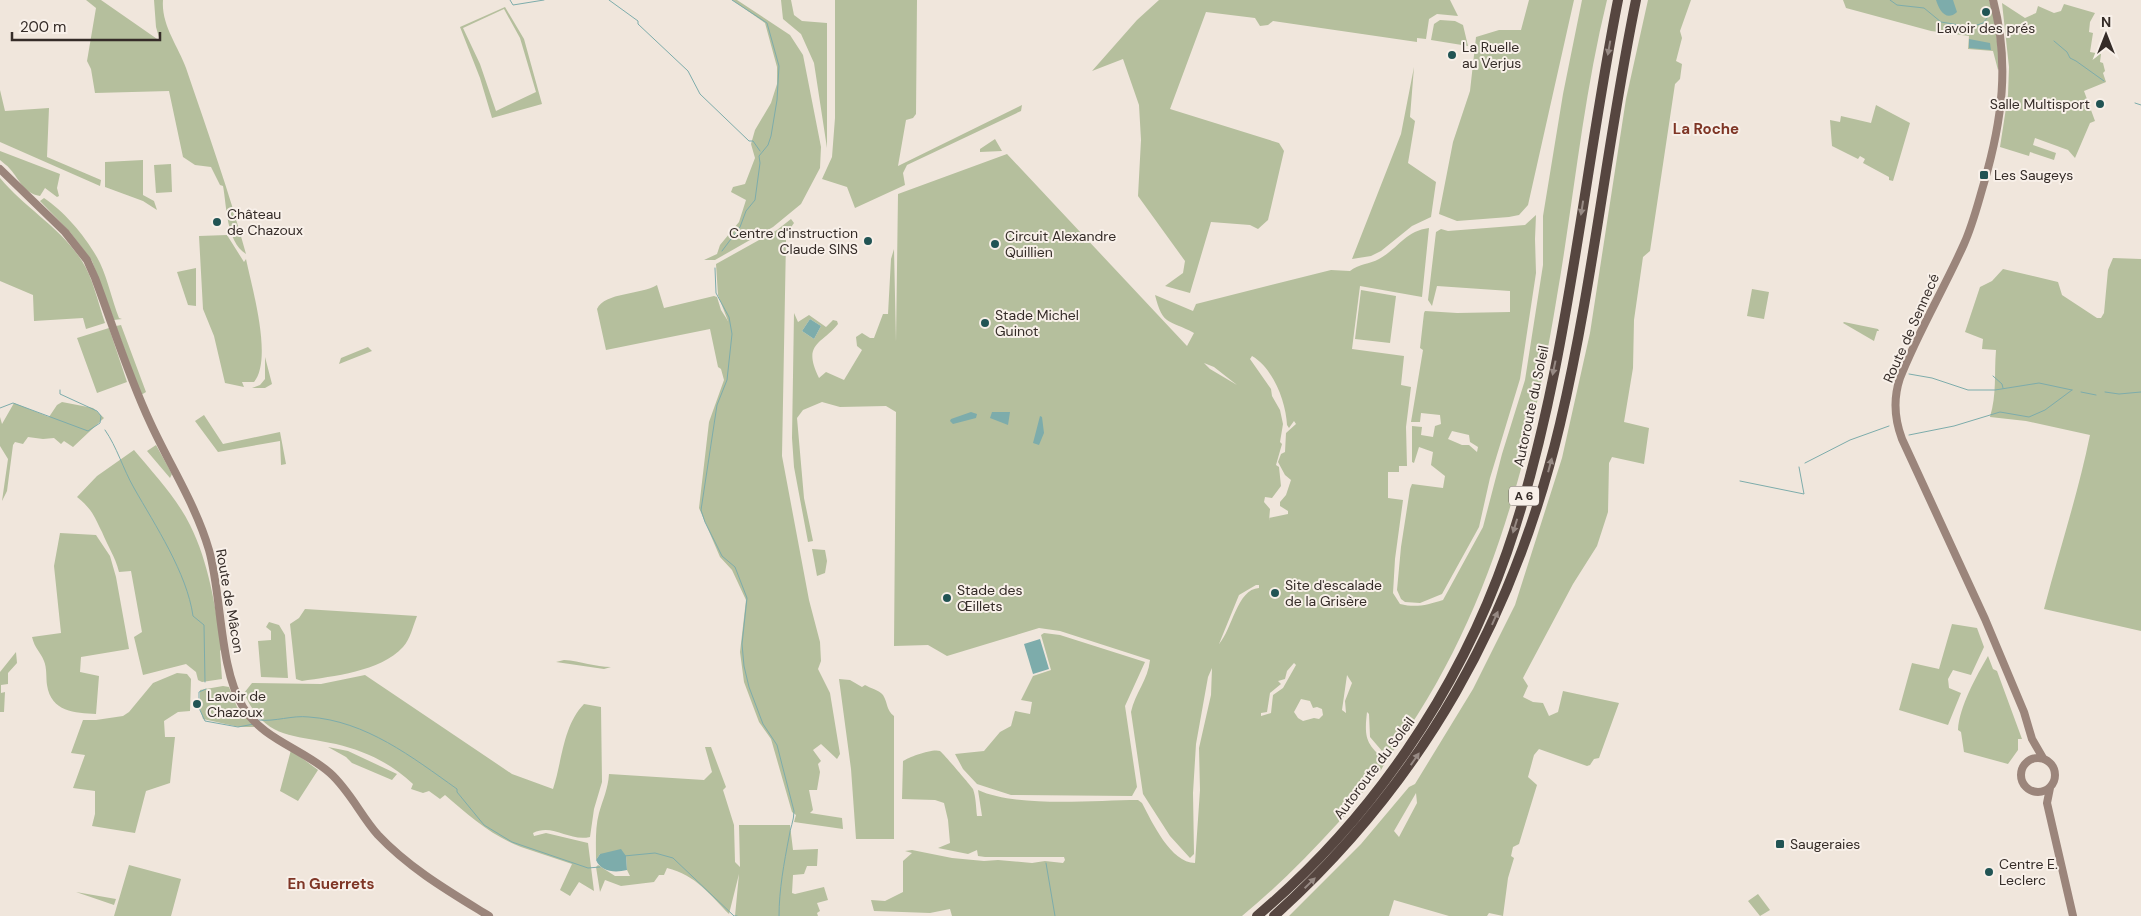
<svg xmlns="http://www.w3.org/2000/svg" width="2141" height="916" font-family="'DM Sans',sans-serif">
<style>
.green{fill:#b5bf9d;fill-rule:evenodd}
.water{fill:#7dacab}
.lines{fill:none;stroke-linecap:round;stroke-linejoin:round}
.stream{stroke:#7dacab;stroke-width:1}
.secondary{stroke:#9b857b;stroke-width:8}
.highway{stroke:#564640;stroke-width:10}
.oneway{fill:#978a84}
.poi-dot{fill:#215454;stroke:#f8f0e9;stroke-width:2}
.labels{text-anchor:middle;dominant-baseline:central;stroke-width:4;stroke-linejoin:round;paint-order:stroke}
.shield{fill:#f8f0e9;stroke:#706762;stroke-width:1}
.shield-label{font-size:12px;font-weight:bold;fill:#352c28}
.poi-label{font-size:14px;fill:#352c28;stroke:#f8f0e9;text-anchor:start}
.street-label{font-size:14px;fill:#352c28;stroke:#f8f0e9}
.neighbourhood-label{font-size:15px;font-weight:bold;fill:#7f3626;stroke:#f8f0e9}
</style>
<rect width="100%" height="100%" fill="#f0e6dc"/>
<path class="green" d="M 86,0 L 101,0 L 160,41 L 156,27 L 154,0 L 163,0 C 161,25 178,46 186,68 C 207,130 229,191 246,254 C 226,241 227,207 223,186 L 220,185 L 211,167 L 195,165 L 183,157 L 169,91 L 95,93 L 91,69 L 87,61 L 96,8 Z
M 732,0 L 737,0 L 790,35 L 803,55 L 821,147 L 820,168 L 801,204 L 773,227 L 715,260 L 704,260 L 717,254 L 720,245 L 739,222 L 746,200 L 731,192 L 733,187 L 745,184 L 755,158 L 751,144 L 755,130 L 771,103 L 777,84 L 777,67 L 765,23 Z
M 781,0 L 791,0 L 794,15 L 802,21 L 827,23 L 827,148 L 814,63 L 801,34 L 783,19 Z
M 835,0 L 917,0 L 916,114 L 913,118 L 906,120 L 898,166 L 1022,105 L 1021,111 L 907,165 L 903,173 L 905,185 L 855,208 L 847,187 L 822,179 L 832,157 L 835,118 Z
M 1159,0 L 1450,0 L 1458,16 L 1437,14 L 1429,19 L 1426,39 L 1417,38 L 1417,42 L 1273,21 L 1268,25 L 1260,26 L 1255,18 L 1206,12 L 1170,109 L 1279,143 L 1284,151 L 1268,220 L 1258,229 L 1250,225 L 1211,222 L 1190,293 L 1165,286 L 1183,273 L 1185,261 L 1138,196 L 1141,140 L 1139,105 L 1123,59 L 1092,71 L 1137,20 Z
M 1529,0 L 1574,0 L 1528,205 L 1519,215 L 1509,217 L 1457,221 L 1439,214 L 1453,142 L 1470,91 L 1476,37 L 1499,30 L 1521,30 Z
M 1582,0 L 1607,0 C 1583,98 1574,198 1557,296 C 1530,461 1489,622 1388,758 L 1370,737 L 1369,714 L 1367,712 C 1364,738 1366,744 1386,761 L 1381,770 C 1365,787 1353,807 1337,824 C 1307,857 1276,888 1242,916 L 952,916 L 950,909 L 930,913 L 874,911 L 871,900 L 885,901 L 903,892 L 903,861 L 912,853 L 905,851 L 912,850 L 952,858 L 984,861 L 998,860 L 1032,863 L 1045,861 L 1063,863 L 1065,860 L 1064,857 L 985,857 L 978,856 L 977,850 L 968,854 L 938,848 L 950,843 L 948,820 L 944,803 L 935,800 L 902,799 L 903,761 C 909,757 933,748 940,751 C 942,752 971,786 973,789 C 976,797 976,808 977,816 L 982,816 L 978,790 C 1017,808 1094,800 1138,800 L 1142,803 C 1152,822 1171,863 1195,863 L 1200,790 L 1199,748 L 1211,695 L 1212,668 L 1208,677 L 1196,744 L 1193,793 L 1194,854 L 1190,858 L 1170,836 L 1143,794 L 1131,712 C 1135,693 1148,680 1150,660 L 1060,631 L 1039,628 L 947,656 L 928,645 L 894,646 L 896,412 L 886,406 L 840,407 L 822,402 L 803,410 L 797,418 L 804,498 L 813,541 L 808,542 L 794,467 L 792,438 L 794,313 L 798,322 L 809,315 L 826,327 L 833,320 L 837,321 L 838,324 C 821,345 802,343 819,378 L 826,372 L 844,380 L 862,350 L 857,346 L 856,337 L 862,333 L 870,338 L 874,338 L 883,314 L 888,314 L 891,259 L 894,249 L 896,342 L 898,194 L 1007,154 L 1187,346 L 1194,333 C 1169,319 1163,327 1155,295 L 1193,311 L 1196,304 L 1331,270 L 1350,271 C 1358,264 1370,264 1379,259 C 1399,248 1405,231 1429,228 L 1422,297 L 1360,286 L 1352,349 L 1404,356 L 1401,385 L 1411,387 L 1406,427 L 1407,466 L 1399,466 L 1399,472 L 1388,472 L 1388,498 L 1403,500 L 1395,559 L 1393,593 L 1400,604 C 1416,608 1427,605 1443,600 L 1483,527 L 1502,454 L 1525,380 L 1543,265 L 1543,216 L 1563,94 ZM 810,319 L 821,326 L 814,339 L 802,331 ZM 1252,356 C 1273,368 1286,402 1287,425 L 1289,428 L 1294,421 L 1296,424 L 1286,433 L 1285,452 L 1281,454 L 1278,462 L 1285,475 L 1291,480 L 1286,495 L 1280,502 L 1280,506 L 1288,511 L 1288,514 L 1269,518 L 1269,521 L 1270,509 L 1264,502 L 1265,497 L 1272,498 L 1281,486 L 1279,467 L 1276,465 L 1282,444 L 1280,442 L 1283,424 L 1280,410 L 1272,396 L 1271,389 L 1250,359 ZM 1204,363 L 1214,367 L 1237,385 L 1210,369 ZM 1256,585 L 1259,585 L 1259,588 C 1237,589 1232,630 1219,644 L 1239,595 ZM 1294,663 L 1296,665 L 1283,688 L 1273,695 L 1271,713 L 1261,716 L 1261,713 L 1267,712 L 1270,693 L 1281,684 L 1278,681 L 1285,679 L 1287,671 ZM 1347,675 L 1352,683 L 1345,701 L 1346,713 L 1342,710 ZM 1301,699 L 1310,701 L 1313,708 L 1317,707 L 1322,709 L 1323,715 L 1319,719 L 1314,718 L 1303,721 L 1298,718 L 1294,712 Z
M 1648,0 L 1691,0 L 1680,31 L 1682,38 L 1676,61 L 1682,64 L 1680,79 L 1675,84 L 1650,251 L 1643,257 L 1634,320 L 1633,368 L 1624,422 L 1649,428 L 1644,464 L 1612,457 L 1609,463 L 1608,512 L 1597,546 L 1573,584 L 1523,678 L 1528,686 L 1523,697 L 1533,702 L 1543,703 L 1549,716 L 1558,712 L 1563,691 L 1619,703 L 1599,758 L 1594,759 L 1590,765 L 1587,766 L 1539,749 L 1534,755 L 1528,777 L 1537,785 L 1519,844 L 1513,847 L 1511,856 L 1514,858 L 1508,878 L 1503,916 L 1489,913 L 1487,916 L 1449,916 L 1394,900 L 1389,916 L 1289,916 L 1361,844 L 1409,787 L 1415,784 L 1473,689 L 1515,605 L 1562,458 L 1590,333 L 1626,99 ZM 1416,793 L 1417,803 L 1399,837 L 1394,831 Z
M 1843,0 L 1989,0 L 1994,16 L 2000,67 L 1998,70 L 1993,51 L 1968,49 L 1969,36 L 1931,31 L 1846,8 Z
M 2002,3 L 2025,18 L 2036,13 L 2038,6 L 2054,13 L 2061,11 L 2064,4 L 2095,13 L 2090,22 L 2089,32 L 2093,33 L 2090,52 L 2101,54 L 2100,62 L 2103,63 L 2105,71 L 2103,73 L 2106,82 L 2084,91 L 2095,121 L 2090,123 L 2075,158 L 2068,150 L 2035,138 L 2033,145 L 2056,153 L 2054,160 L 2030,152 L 2029,156 L 2000,147 L 2008,95 L 2009,67 Z
M 505,7 L 524,39 L 542,104 L 492,118 L 480,78 L 460,27 ZM 504,9 L 520,38 L 536,92 L 496,111 L 480,64 L 463,28 Z
M 1440,20 L 1455,21 L 1463,25 L 1468,46 L 1431,40 L 1434,24 Z
M 1414,67 L 1410,117 L 1415,121 L 1408,163 L 1436,182 L 1431,217 L 1412,226 L 1381,251 L 1371,256 L 1352,259 L 1401,134 Z
M 0,90 L 5,111 L 49,108 L 47,157 L 101,180 L 100,186 L 0,142 Z
M 1876,105 L 1910,123 L 1893,181 L 1889,180 L 1889,177 L 1863,163 L 1865,159 L 1860,156 L 1858,159 L 1832,146 L 1830,120 L 1840,122 L 1841,116 L 1871,123 Z
M 995,139 L 1002,151 L 980,152 L 980,149 Z
M 0,151 L 60,174 L 57,188 L 59,196 L 57,197 L 45,188 L 40,196 C 23,193 20,180 10,169 C 7,165 3,163 0,160 Z
M 143,160 L 143,195 L 154,201 L 157,210 L 143,201 L 105,187 L 105,162 Z
M 171,164 L 172,192 L 156,193 L 154,165 Z
M 0,178 C 25,208 61,228 82,261 C 93,278 98,303 105,323 L 86,329 L 83,318 L 34,321 L 33,295 L 0,281 Z
M 44,198 C 65,212 88,239 100,263 C 108,280 112,300 119,318 L 122,319 L 114,320 L 92,261 L 70,232 L 40,201 Z
M 1536,215 L 1535,239 L 1536,273 L 1520,379 L 1490,478 L 1479,527 L 1442,594 L 1420,603 L 1405,602 L 1401,599 L 1397,590 L 1401,547 L 1410,489 L 1412,484 L 1443,488 L 1445,476 L 1431,465 L 1433,452 L 1419,447 L 1414,463 L 1412,462 L 1412,426 L 1422,427 L 1421,435 L 1433,437 L 1435,426 L 1441,424 L 1440,415 L 1421,413 L 1420,422 L 1411,422 L 1423,350 L 1420,348 L 1424,313 L 1425,311 L 1457,313 L 1510,312 L 1510,291 L 1437,286 L 1432,306 L 1428,300 L 1436,232 L 1441,229 L 1448,231 L 1525,225 ZM 1452,431 L 1469,435 L 1470,442 L 1478,447 L 1477,452 L 1469,445 L 1462,445 L 1448,439 Z
M 791,219 L 794,223 L 787,233 L 786,240 L 782,456 L 809,600 L 820,642 L 821,661 L 818,669 L 830,693 L 840,754 L 837,759 L 821,744 L 813,750 L 821,761 L 818,764 L 820,772 L 817,790 L 809,790 L 813,810 L 810,813 L 842,818 L 843,829 L 794,822 L 796,815 L 792,812 L 771,739 L 759,722 L 744,682 L 740,652 L 746,600 L 732,570 L 720,557 L 699,508 L 709,422 L 724,380 L 721,369 L 718,367 L 710,329 L 606,350 L 597,309 C 605,292 641,295 657,285 L 664,308 L 714,296 L 717,297 L 721,310 L 728,321 L 718,295 L 716,264 L 777,230 Z
M 227,235 L 244,262 L 246,259 C 252,288 273,359 254,382 L 242,382 L 244,387 L 225,383 L 214,336 L 203,309 L 199,236 Z
M 2113,258 L 2141,259 L 2141,631 L 2044,609 C 2059,551 2078,494 2090,435 L 2026,421 L 1990,417 C 1997,394 1994,374 1996,350 L 1982,349 L 1983,339 L 1965,332 L 1980,287 L 1992,281 L 2003,269 L 2058,282 L 2062,295 L 2097,318 L 2101,318 L 2104,313 L 2108,270 Z
M 196,268 L 196,306 L 188,305 L 177,272 Z
M 1752,289 L 1769,292 L 1764,319 L 1747,316 Z
M 1361,290 L 1396,296 L 1390,343 L 1355,339 Z
M 1844,322 L 1878,329 L 1879,331 L 1877,331 L 1874,341 L 1843,323 Z
M 121,325 L 146,392 L 141,395 L 116,326 Z
M 109,328 L 127,382 L 97,393 L 77,338 Z
M 368,347 L 372,351 L 339,364 L 341,358 Z
M 265,357 L 272,384 L 265,388 L 252,388 L 260,385 L 265,379 Z
M 62,402 L 93,408 L 104,418 L 73,447 L 64,441 L 61,444 L 54,438 L 43,439 L 28,437 L 23,444 L 15,442 L 13,445 L 7,491 L 2,501 L 8,459 L 0,446 L 0,417 L 2,424 L 14,403 L 49,417 L 57,405 Z
M 204,415 L 223,444 L 280,432 L 286,464 L 281,465 L 280,441 L 218,452 L 195,421 Z
M 156,445 L 172,474 L 170,478 L 147,451 Z
M 134,450 C 154,474 176,497 190,525 C 209,563 215,606 222,648 L 220,651 L 222,679 L 202,682 L 198,680 L 196,672 L 186,664 L 143,675 L 134,637 L 142,632 L 131,571 L 119,572 C 115,556 108,547 102,532 C 94,516 92,509 77,497 L 97,476 Z
M 60,533 L 96,535 L 110,556 L 116,577 L 129,649 L 81,657 L 80,672 L 99,676 L 96,714 C 75,713 51,712 47,685 C 46,678 47,668 44,661 C 40,651 35,649 32,637 L 61,633 L 54,566 Z
M 812,549 L 825,550 L 827,561 L 825,573 L 817,576 Z
M 305,609 L 417,616 C 413,626 410,640 403,647 C 380,672 333,676 302,681 L 296,679 L 290,624 L 299,618 Z
M 269,622 L 279,625 L 285,635 L 288,678 L 261,677 L 258,641 L 271,640 L 271,631 L 266,627 Z
M 1952,624 L 1977,628 L 1984,647 L 1971,675 L 1953,670 L 1948,679 L 1949,688 L 1961,693 L 1948,725 L 1899,710 L 1912,663 L 1939,669 Z
M 1044,633 L 1060,635 L 1145,662 L 1125,706 L 1137,787 L 1132,796 L 1011,795 L 977,784 L 963,769 L 955,754 L 984,751 L 1000,732 L 1011,726 L 1015,711 L 1030,714 L 1032,702 L 1021,700 L 1033,676 L 1051,670 L 1041,635 Z
M 16,652 L 17,663 L 8,673 L 8,684 L 1,685 L 1,693 L 5,692 L 4,712 L 0,712 L 0,672 Z
M 1988,656 L 1993,669 L 1997,671 L 2022,739 L 2018,739 L 2018,750 L 2008,764 L 1964,752 L 1961,732 L 1958,730 C 1959,707 1977,675 1988,656 Z
M 564,660 C 581,661 595,667 611,667 L 604,669 L 556,662 Z
M 177,673 L 187,674 L 191,679 L 190,711 L 178,712 L 164,721 L 165,737 L 175,737 L 170,783 L 146,791 L 135,833 L 92,826 L 95,814 L 95,791 L 73,788 L 85,755 L 71,753 L 83,720 L 96,720 L 123,716 L 129,712 L 153,683 Z
M 365,675 L 512,774 L 553,789 C 562,762 563,725 584,704 L 601,707 L 602,782 L 594,809 L 590,837 C 569,842 553,823 533,833 L 534,836 L 546,833 L 588,843 L 594,891 L 579,882 L 570,896 L 560,890 L 572,864 C 555,858 538,853 521,847 C 492,836 468,815 445,795 L 440,799 L 429,791 L 423,793 L 411,789 L 413,784 C 391,763 365,751 336,744 C 293,734 265,740 244,693 L 252,683 L 321,684 Z
M 839,679 L 850,680 L 862,687 L 865,685 C 870,688 879,690 883,695 C 888,703 886,710 894,716 L 894,839 L 856,839 L 851,769 Z
M 223,686 L 229,687 L 237,707 L 255,727 L 239,727 L 203,719 L 200,709 L 200,690 Z
M 328,747 L 348,751 L 397,774 L 392,780 L 352,763 L 346,757 Z
M 705,747 L 711,747 L 726,787 L 723,790 L 734,825 L 735,862 L 740,867 L 739,825 L 790,825 L 793,850 L 818,849 L 817,866 L 807,866 L 804,874 L 793,875 L 792,893 L 795,894 L 824,887 L 828,900 L 817,903 L 820,911 L 817,913 L 818,916 L 735,916 L 739,874 L 729,914 C 710,895 696,875 667,868 L 664,875 L 659,875 L 654,882 L 621,886 L 605,880 L 600,892 L 596,867 L 598,865 L 615,876 L 630,876 L 627,870 L 626,856 L 600,854 L 596,860 C 596,844 595,828 599,813 C 603,799 608,789 609,774 L 704,780 L 712,772 Z
M 291,750 L 318,770 L 298,801 L 280,791 Z
M 129,865 L 181,879 L 171,916 L 114,916 Z
M 76,892 L 116,899 L 114,905 Z
M 1758,894 L 1770,910 L 1760,916 L 1748,901 Z"/>
<path class="water" d="M 1936,0 L 1953,0 L 1957,12 C 1946,22 1939,10 1936,0 Z
M 1969,39 L 1990,43 L 1991,50 L 1969,48 Z
M 810,319 L 821,326 L 814,339 L 802,331 Z
M 971,412 L 977,414 L 976,418 L 953,424 L 950,421 L 951,419 Z
M 992,412 L 1010,412 L 1008,425 L 990,418 Z
M 1040,416 L 1042,417 L 1044,433 L 1039,445 L 1033,443 Z
M 1040,639 L 1049,669 L 1033,674 L 1024,644 Z
M 621,849 L 626,856 L 627,870 C 615,873 601,872 596,860 L 600,854 Z"/>
<g class="lines">
<path class="stream" d="M 510,0 L 513,5 L 544,0
M 609,0 L 638,21 L 638,24 L 688,71 L 700,94 L 749,141 L 753,141 L 760,151
M 1890,0 L 1897,5 L 1924,8 L 1941,22 L 1971,27 L 1983,23 L 1988,17
M 2054,41 L 2067,52 L 2070,58 L 2076,61 L 2104,81
M 2135,103 L 2141,105
M 722,251 L 740,227 L 746,211 L 755,200 L 760,163 L 759,156 L 768,145 L 771,136 L 777,100 L 779,66 L 767,23 L 732,0
M 715,268 L 716,293 L 729,317 L 732,334 L 727,380 L 717,405 L 701,510 L 705,522 L 722,556 L 735,567 L 747,598 L 742,644 L 744,666 L 749,687 L 763,724 L 777,745 L 794,811 C 794,821 790,828 789,837 C 784,863 779,890 779,916
M 1909,374 L 1932,378 L 1968,390 L 1995,390 L 2039,383 L 2072,390
M 1993,376 L 2002,384 L 2003,388
M 2081,392 L 2096,395
M 2105,392 L 2119,394 L 2141,392
M 0,408 L 13,403 L 88,431 L 100,423 L 101,416 L 97,411 L 60,394 L 60,390
M 105,430 C 117,447 123,469 134,488 C 155,525 187,573 193,616 L 204,625 L 205,682
M 1909,435 L 1954,426 L 2000,412 L 2029,417 L 2045,410 L 2072,390
M 1805,463 L 1850,440 L 1889,426
M 1740,481 L 1804,494 L 1799,467
M 206,689 L 199,692 L 199,708 L 205,721 L 238,727 L 254,724
M 259,720 C 275,722 292,715 309,717 C 366,721 412,757 457,789 L 457,792 L 484,825 L 512,842 L 588,868 L 600,867
M 624,856 L 655,853 L 673,858 L 734,916 L 737,916
M 1046,863 L 1055,916"/>
<path class="secondary" d="M 1993,0 C 2010,63 2002,121 1984,183 C 1978,203 1973,224 1964,244 C 1944,289 1918,332 1900,378 C 1893,399 1894,418 1902,439 L 1985,619 L 2024,712 L 2032,739 L 2043,758
M 0,169 L 65,232 L 87,260 L 95,278 C 113,326 128,375 150,422 C 169,464 196,505 209,550 C 222,596 219,668 243,707 C 262,739 303,749 330,773 C 350,791 361,816 378,835 C 410,869 450,892 489,916
M2021 775a17 17 0 1 1 34 0a17 17 0 1 1-34 0Z
M 2050,788 L 2047,803 L 2073,916"/>
<path class="highway" d="M 1257,916 C 1371,820 1458,693 1507,552 C 1567,378 1582,181 1618,0
M 1274,916 C 1423,782 1514,618 1560,424 C 1593,284 1607,141 1636,0"/>
</g>
<defs><path id="oneway-solid" d="M-6-.8H1V-3.2L6.5 0L1 3.2V.8H-6Z" transform="scale(1.25)"/></defs>
<g class="oneway">
<use href="#oneway-solid" transform="translate(1609 48) rotate(100)"/>
<use href="#oneway-solid" transform="translate(1582 208) rotate(99)"/>
<use href="#oneway-solid" transform="translate(1554 368) rotate(102)"/>
<use href="#oneway-solid" transform="translate(1550 465) rotate(-75)"/>
<use href="#oneway-solid" transform="translate(1515 526) rotate(107)"/>
<use href="#oneway-solid" transform="translate(1495 618) rotate(-66)"/>
<use href="#oneway-solid" transform="translate(1415 759) rotate(-55)"/>
<use href="#oneway-solid" transform="translate(1310 883) rotate(-44)"/>
</g>
<g class="poi-dot">
<circle cx="1986" cy="12" r="5"/>
<circle cx="1452" cy="55" r="5"/>
<circle cx="2100" cy="104" r="5"/>
<rect x="1979" y="170" width="10" height="10" rx="2.5"/>
<circle cx="217" cy="222" r="5"/>
<circle cx="868" cy="241" r="5"/>
<circle cx="995" cy="244" r="5"/>
<circle cx="985" cy="323" r="5"/>
<circle cx="1275" cy="593" r="5"/>
<circle cx="947" cy="598" r="5"/>
<circle cx="197" cy="704" r="5"/>
<rect x="1775" y="839" width="10" height="10" rx="2.5"/>
<circle cx="1989" cy="872" r="5"/>
</g>
<g class="labels">
<rect class="shield" x="1509" y="486.5" width="30" height="19" rx="4"/>
<g class="shield-label">
<text x="1524" y="496">A 6</text>
</g>
<g class="poi-label">
<text x="1986" y="28" text-anchor="middle">Lavoir des prés</text>
<text x="1462" y="47">La Ruelle<tspan x="1462" dy="16">au Verjus</tspan></text>
<text x="2090" y="104" text-anchor="end">Salle Multisport</text>
<text x="1994" y="175">Les Saugeys</text>
<text x="227" y="214">Château<tspan x="227" dy="16">de Chazoux</tspan></text>
<text x="858" y="233" text-anchor="end">Centre d'instruction<tspan x="858" dy="16">Claude SINS</tspan></text>
<text x="1005" y="236">Circuit Alexandre<tspan x="1005" dy="16">Quillien</tspan></text>
<text x="995" y="315">Stade Michel<tspan x="995" dy="16">Guinot</tspan></text>
<text x="1285" y="585">Site d'escalade<tspan x="1285" dy="16">de la Grisère</tspan></text>
<text x="957" y="590">Stade des<tspan x="957" dy="16">Œillets</tspan></text>
<text x="207" y="696">Lavoir de<tspan x="207" dy="16">Chazoux</tspan></text>
<text x="1790" y="844">Saugeraies</text>
<text x="1999" y="864">Centre E.<tspan x="1999" dy="16">Leclerc</tspan></text>
</g>
<g class="street-label">
<text transform="translate(1911 328) rotate(-66)">Route de Sennecé</text>
<text transform="translate(1531 406) rotate(-78)">Autoroute du Soleil</text>
<text transform="translate(230 601) rotate(80)">Route de Mâcon</text>
<text transform="translate(1374 768) rotate(-53)">Autoroute du Soleil</text>
</g>
<g class="neighbourhood-label">
<text x="1706" y="129">La Roche</text>
<text x="331" y="884">En Guerrets</text>
</g>
</g>
<g transform="translate(2106 35)" stroke="#f8f0e9" stroke-width="4" paint-order="stroke">
<path d="M0-4L9 19L0 12L-9 19Z" fill="#352c28"/>
<text y="-8" font-size="14" font-weight="bold" text-anchor="middle" fill="#352c28">N</text>
</g>
<path d="M12 32v8h148v-8" fill="none" stroke="#352c28" stroke-width="2.5"/>
<text x="20" y="32" font-size="15" fill="#352c28" stroke="#f8f0e9" stroke-width="4" paint-order="stroke">200 m</text>
</svg>
